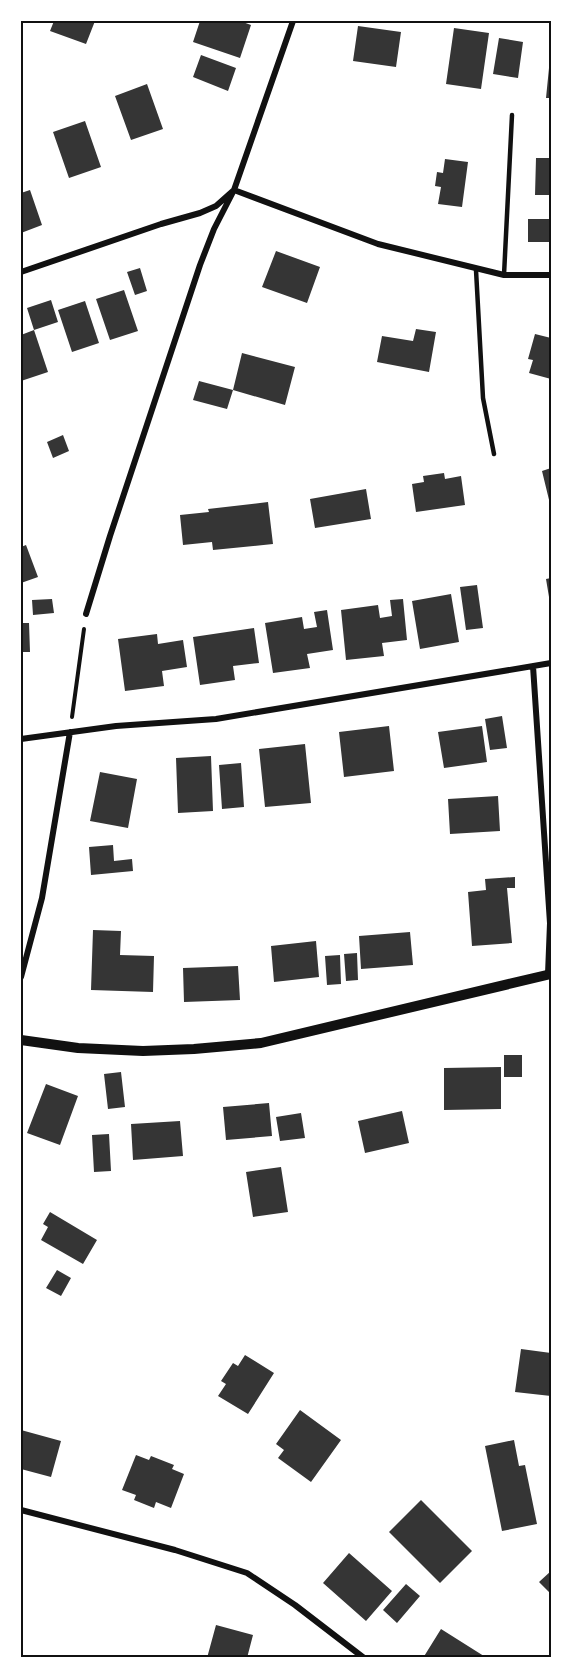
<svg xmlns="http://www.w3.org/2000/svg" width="572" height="1679" font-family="'Zilla Slab',serif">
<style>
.building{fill:#353535}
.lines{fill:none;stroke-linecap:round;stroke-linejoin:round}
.path{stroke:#111;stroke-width:4}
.service{stroke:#111;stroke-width:4.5}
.minor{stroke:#111;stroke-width:6}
.tertiary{stroke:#111;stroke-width:10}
.neatline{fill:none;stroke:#111;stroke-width:2}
</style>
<rect width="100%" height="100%" fill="#fff"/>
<path class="building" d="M 54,21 L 95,21 L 86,44 L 50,31 Z
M 200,21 L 240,21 L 251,25 L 240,58 L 193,42 Z
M 358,26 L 401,32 L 396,67 L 353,61 Z
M 454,28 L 489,33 L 481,89 L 446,84 Z
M 499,38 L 523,42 L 518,78 L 493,74 Z
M 201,55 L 236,68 L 228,91 L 193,77 Z
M 549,68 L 551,68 L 551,98 L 546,98 Z
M 147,84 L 163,129 L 131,140 L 115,96 Z
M 85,121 L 101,167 L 69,178 L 53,132 Z
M 536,158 L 551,158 L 551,195 L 535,195 Z
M 445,159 L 468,162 L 462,207 L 438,204 L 441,187 L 435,186 L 437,172 L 443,173 Z
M 30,190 L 42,225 L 21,233 L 21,193 Z
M 528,219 L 551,219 L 551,242 L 528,242 Z
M 276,251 L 320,267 L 307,303 L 262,287 Z
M 140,268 L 147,291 L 135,295 L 127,272 Z
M 124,290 L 138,331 L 110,340 L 96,299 Z
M 51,300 L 58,322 L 34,330 L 48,372 L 21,381 L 21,335 L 34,330 L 27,308 Z
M 85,301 L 99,343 L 72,352 L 58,310 Z
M 416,329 L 436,332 L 429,372 L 377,362 L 382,336 L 413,341 Z
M 535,334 L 551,338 L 551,379 L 529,373 L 533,360 L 528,359 Z
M 242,353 L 295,367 L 285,405 L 233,390 Z
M 199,381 L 233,390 L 227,409 L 193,400 Z
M 63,435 L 69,451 L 53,458 L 47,442 Z
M 551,468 L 551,503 L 550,504 L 542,471 Z
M 444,473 L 445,479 L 461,476 L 465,505 L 416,512 L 412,484 L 424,482 L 423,476 Z
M 366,489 L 371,519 L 315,528 L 310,499 Z
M 268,502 L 273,544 L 213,550 L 212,542 L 183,545 L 180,515 L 209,512 L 208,509 Z
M 26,545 L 38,577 L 21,583 L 21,547 Z
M 551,578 L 551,603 L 550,603 L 546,579 Z
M 477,585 L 483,628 L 466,630 L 460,587 Z
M 451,594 L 459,642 L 420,649 L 412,601 Z
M 52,599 L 54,613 L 33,615 L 32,600 Z
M 403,599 L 407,640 L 382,643 L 384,656 L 346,660 L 341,610 L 378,605 L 380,618 L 392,616 L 390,600 Z
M 327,610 L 333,650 L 307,654 L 310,668 L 273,673 L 265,623 L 302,617 L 304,629 L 317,627 L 314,612 Z
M 21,623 L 29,623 L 30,652 L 21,652 Z
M 254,628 L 259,663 L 233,666 L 235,680 L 200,685 L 193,637 Z
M 157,634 L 158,644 L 183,640 L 187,667 L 162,671 L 164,686 L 125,691 L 118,639 Z
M 502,716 L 507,748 L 490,750 L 485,719 Z
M 389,726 L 394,771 L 344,777 L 339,732 Z
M 482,726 L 487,762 L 444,768 L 438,732 Z
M 305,744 L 311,803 L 265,807 L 259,749 Z
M 211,756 L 213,811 L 178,813 L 176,758 Z
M 241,763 L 244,807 L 222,809 L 219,765 Z
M 100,772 L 137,779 L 128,828 L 90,821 Z
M 498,796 L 500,831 L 450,834 L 448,799 Z
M 113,845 L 114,861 L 132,859 L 133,871 L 91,875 L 89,847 Z
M 515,877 L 515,888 L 507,888 L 512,943 L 472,946 L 468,892 L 486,890 L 485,879 Z
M 93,930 L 121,931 L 120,955 L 154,956 L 153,992 L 91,990 Z
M 410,932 L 413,965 L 361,969 L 359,936 Z
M 316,941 L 319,977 L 274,982 L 271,946 Z
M 357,953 L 358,980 L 346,981 L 344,954 Z
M 340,955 L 341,984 L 327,985 L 325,956 Z
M 238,966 L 240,1000 L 184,1002 L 183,968 Z
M 504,1055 L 522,1055 L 522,1077 L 504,1077 Z
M 501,1067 L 501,1109 L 444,1110 L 444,1068 Z
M 121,1072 L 125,1107 L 108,1109 L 104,1074 Z
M 46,1084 L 78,1096 L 60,1145 L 27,1133 Z
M 269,1103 L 272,1136 L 226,1140 L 223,1107 Z
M 402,1111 L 409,1143 L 365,1153 L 358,1121 Z
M 301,1113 L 305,1138 L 280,1141 L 276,1117 Z
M 180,1121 L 183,1156 L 133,1160 L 131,1124 Z
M 109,1134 L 111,1171 L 94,1172 L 92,1135 Z
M 281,1167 L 288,1212 L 253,1217 L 246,1172 Z
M 50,1212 L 97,1240 L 83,1264 L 41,1240 L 48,1227 L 43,1224 Z
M 57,1270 L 71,1278 L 61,1296 L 46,1288 Z
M 521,1349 L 551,1353 L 551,1396 L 515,1392 Z
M 245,1355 L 274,1373 L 248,1414 L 218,1396 L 226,1384 L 221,1381 L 233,1363 L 238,1366 Z
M 300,1410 L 341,1440 L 311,1482 L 278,1458 L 284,1450 L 276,1444 Z
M 21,1430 L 61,1441 L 51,1477 L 21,1469 Z
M 514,1440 L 519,1466 L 525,1465 L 537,1524 L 502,1531 L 485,1446 Z
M 136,1455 L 149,1460 L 151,1456 L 174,1465 L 172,1469 L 184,1474 L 171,1508 L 156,1502 L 154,1508 L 134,1500 L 136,1495 L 122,1490 Z
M 421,1500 L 472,1551 L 440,1583 L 389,1532 Z
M 349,1553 L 392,1591 L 366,1621 L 323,1583 Z
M 551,1571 L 551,1594 L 539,1582 Z
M 406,1584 L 420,1596 L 397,1623 L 383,1610 Z
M 216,1625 L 253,1635 L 247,1658 L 207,1658 Z
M 441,1629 L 487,1658 L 423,1658 Z"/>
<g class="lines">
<path class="path" d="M 72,717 L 84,629"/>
<path class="service" d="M 476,270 L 483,398 L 494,454
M 504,275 L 512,115"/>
<path class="minor" d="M 21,272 L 161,224 L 200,213 L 216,206 L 234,190 L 378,244 L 504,275 L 551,275
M 86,614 L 110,536 L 200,265 L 214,229 L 234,190 L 293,21
M 533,666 L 550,923 L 548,974
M 21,739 L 116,726 L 216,719 L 551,663
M 21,977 L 42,898 L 70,732
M 21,1510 L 175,1550 L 247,1573 L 295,1605 L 364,1658"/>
<path class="tertiary" d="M 21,1040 L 78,1048 L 143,1051 L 194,1049 L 261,1043 L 551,974"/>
</g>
<rect width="572" height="1679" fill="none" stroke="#ffffff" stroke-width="45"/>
<rect x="22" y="22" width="528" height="1634" class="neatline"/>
</svg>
